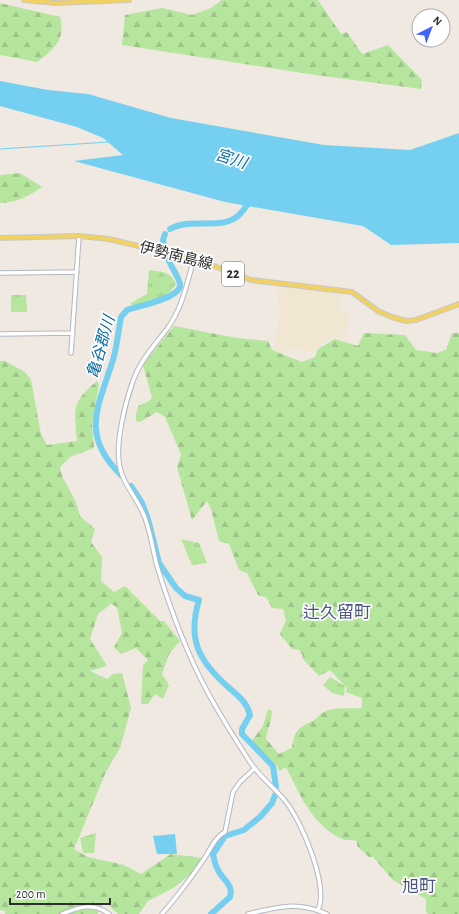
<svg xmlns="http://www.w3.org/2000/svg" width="459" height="914" font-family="'Alegreya Sans','Noto Sans JP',sans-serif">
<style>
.education{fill:#f0e6d1}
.forest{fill:url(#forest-firs)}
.park{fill:url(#park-tufts)}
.water{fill:#75cff0}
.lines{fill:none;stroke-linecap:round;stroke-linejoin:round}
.stream{stroke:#75cff0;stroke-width:1}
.river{stroke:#75cff0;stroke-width:6}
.minor-casing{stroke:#b4b7c1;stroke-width:5.5}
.major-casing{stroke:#c9c9c9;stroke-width:6}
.minor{stroke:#fff;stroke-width:3.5}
.major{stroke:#f2d163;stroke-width:4}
.labels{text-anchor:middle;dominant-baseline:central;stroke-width:3.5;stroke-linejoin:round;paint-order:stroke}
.shield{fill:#fff;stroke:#6d6d6d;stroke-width:1}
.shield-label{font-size:14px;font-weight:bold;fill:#2e2e2e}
.street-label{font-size:15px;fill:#2e2e2e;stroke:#fff}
.water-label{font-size:16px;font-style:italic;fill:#0d6fa3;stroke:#fff}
.quarter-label{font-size:17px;fill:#4d5680;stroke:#fff}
</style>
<defs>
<pattern id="forest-firs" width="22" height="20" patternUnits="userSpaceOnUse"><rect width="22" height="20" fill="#b6e59e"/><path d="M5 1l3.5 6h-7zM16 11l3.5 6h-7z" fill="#9dc588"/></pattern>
<pattern id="park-tufts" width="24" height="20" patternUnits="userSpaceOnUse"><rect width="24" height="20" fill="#b6e59e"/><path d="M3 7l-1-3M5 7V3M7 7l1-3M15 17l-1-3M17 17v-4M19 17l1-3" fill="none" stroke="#9dc588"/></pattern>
</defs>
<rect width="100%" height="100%" fill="#efe9e1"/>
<path class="education" d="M 279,286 L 341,294 L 339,309 L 349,311 L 345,338 L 330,337 L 317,348 L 315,353 L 291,348 L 285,354 L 275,350 L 280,305 L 278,300 Z"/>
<path class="forest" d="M 222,0 L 318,0 L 341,34 L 347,32 L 362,54 L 388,45 L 422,80 L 421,89 L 316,75 L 122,45 L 125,15 L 162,8 L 192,15 L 211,8 Z
M 0,3 L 60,17 C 66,39 54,50 37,62 L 0,55 Z
M 20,173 L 42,187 C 29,196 16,203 0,203 L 0,175 Z
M 174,326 L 237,338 L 268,341 L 272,350 L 302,362 L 315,357 L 318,349 L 335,339 L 358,346 L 364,333 L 405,335 L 416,350 L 437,353 L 446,350 L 452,333 L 459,333 L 459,914 L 429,914 L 426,912 L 426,899 L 393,880 L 373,857 L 369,857 L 357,846 L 357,841 C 352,839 346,841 342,839 C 312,825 300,795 286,767 L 279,771 L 277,765 L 251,742 L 263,726 L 268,709 L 272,711 C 272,722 267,729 266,739 L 279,754 L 292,748 C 294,732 298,727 313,721 C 316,719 319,715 322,713 C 333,706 350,709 362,708 L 362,698 L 346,692 L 347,688 L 330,670 L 319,676 L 302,658 L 303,656 L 299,650 L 292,649 L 280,634 L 286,620 L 283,609 L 272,608 L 267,598 L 258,595 L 247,573 L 239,570 L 229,544 L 219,541 L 211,509 L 207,501 L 192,520 L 177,467 L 181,454 L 165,417 L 157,412 L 140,422 L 136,421 L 136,413 L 139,405 L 148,402 L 152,398 L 143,365 Z
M 0,361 L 5,361 L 25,372 L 31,380 L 41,434 L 47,445 L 77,441 C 74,409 71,403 97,381 L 99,385 L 92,424 L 94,448 L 70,457 L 60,467 L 62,476 L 76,502 L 80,516 L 95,529 L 91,542 L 102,557 L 101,581 L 114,592 L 125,586 L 160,621 L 164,621 L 180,641 L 169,654 L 162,674 L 169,685 L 163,699 L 155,694 L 148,704 L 141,704 L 143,665 L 148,660 L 136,648 L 121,654 L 114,647 L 122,633 L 117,607 L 111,604 L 98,614 L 90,639 L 107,666 L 90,671 L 107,679 L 113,674 L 122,673 L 131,708 L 120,748 L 105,774 L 74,849 L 88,857 L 124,865 L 141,874 L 171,854 L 203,858 L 193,872 L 175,887 L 148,901 L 139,914 L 118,914 L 105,902 L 97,914 L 5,914 L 5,911 L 0,910 Z"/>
<path class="park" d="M 149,270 C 162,272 170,271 176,284 C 167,299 149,302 133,306 L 131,303 L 147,294 Z
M 11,295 L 26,295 L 27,312 L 11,312 Z
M 181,539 L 199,543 L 207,563 L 192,565 Z
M 330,677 L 345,686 L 344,696 L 332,693 L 323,685 Z
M 96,833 L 94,853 L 83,853 L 80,838 Z"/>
<path class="water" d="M 0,81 L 48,90 L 88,94 L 171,118 L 324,145 L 410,150 L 459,133 L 459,243 L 391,245 L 363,226 L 225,202 L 74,161 L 123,155 L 103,138 L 77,127 L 0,106 Z
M 175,834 L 177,854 L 157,854 L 153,836 Z"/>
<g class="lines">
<path class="stream" d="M 0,149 L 109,142"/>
<path class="river" d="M 170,229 C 190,217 216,230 235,218 C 242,214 246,205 252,200
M 165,250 L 163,240 L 165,234
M 121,475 C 81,436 97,409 112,363 C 117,349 118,332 121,317 L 127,310 C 138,306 182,298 180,284 C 178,275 170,266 167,256
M 131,486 L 142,503 L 148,519 L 159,563 L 176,588 L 185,596 L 199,600 C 187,640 199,661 228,687 C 238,696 247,702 250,715 L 242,729 L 242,734 L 273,766 L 276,787
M 211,914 L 230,897 C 234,885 222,879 218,870 C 215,865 214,859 213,854 L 225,836 L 244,830 L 261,816 L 272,803 L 275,795"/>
<g class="minor-casing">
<path id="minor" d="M 194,259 C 187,283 182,309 167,329 C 153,347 139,362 132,384 C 125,404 116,441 119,462 C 121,484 140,500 146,521 C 151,535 153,551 157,566 C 170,608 186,652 207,691 C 220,715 235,739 250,762 C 260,777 275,788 286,802 C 302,822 329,886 318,910
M 0,273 L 77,272
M 0,334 L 73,333
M 71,353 L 79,236
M 62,914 C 79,907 93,902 109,914
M 162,914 C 177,897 191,878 204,859 C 210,850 215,837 225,832 L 233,792 L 240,782 L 255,768
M 248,914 C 279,907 297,901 327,914"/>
</g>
<g class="major-casing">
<path id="major" d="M 24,0 L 55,3 L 129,0
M 0,238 L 79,236 L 109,239 L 201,261 L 251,280 L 352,292 L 378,311 L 392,317 L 406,321 L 416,320 L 459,304"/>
</g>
<use href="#minor" class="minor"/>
<use href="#major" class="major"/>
</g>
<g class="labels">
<rect class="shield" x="222" y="262" width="22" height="24" rx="3"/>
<g class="shield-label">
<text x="233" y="274">22</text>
</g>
<g class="street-label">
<text transform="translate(176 256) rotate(14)">伊勢南島線</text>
</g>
<g class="water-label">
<text transform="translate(231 159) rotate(18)">宮川</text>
<text transform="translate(101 347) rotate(-74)">亀谷郡川</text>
</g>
<g class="quarter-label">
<text x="337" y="612">辻久留町</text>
<text x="419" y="886">旭町</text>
</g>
</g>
<g transform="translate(431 28) rotate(42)"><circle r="19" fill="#ffffff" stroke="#ababab"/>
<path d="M0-3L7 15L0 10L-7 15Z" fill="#4264fb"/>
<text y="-6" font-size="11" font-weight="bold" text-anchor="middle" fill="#2e2e2e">N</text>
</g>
<path d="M10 898v6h100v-6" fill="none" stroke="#2e2e2e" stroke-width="2"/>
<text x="16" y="898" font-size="12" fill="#2e2e2e" stroke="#ffffff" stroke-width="3" paint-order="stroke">200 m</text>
</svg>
